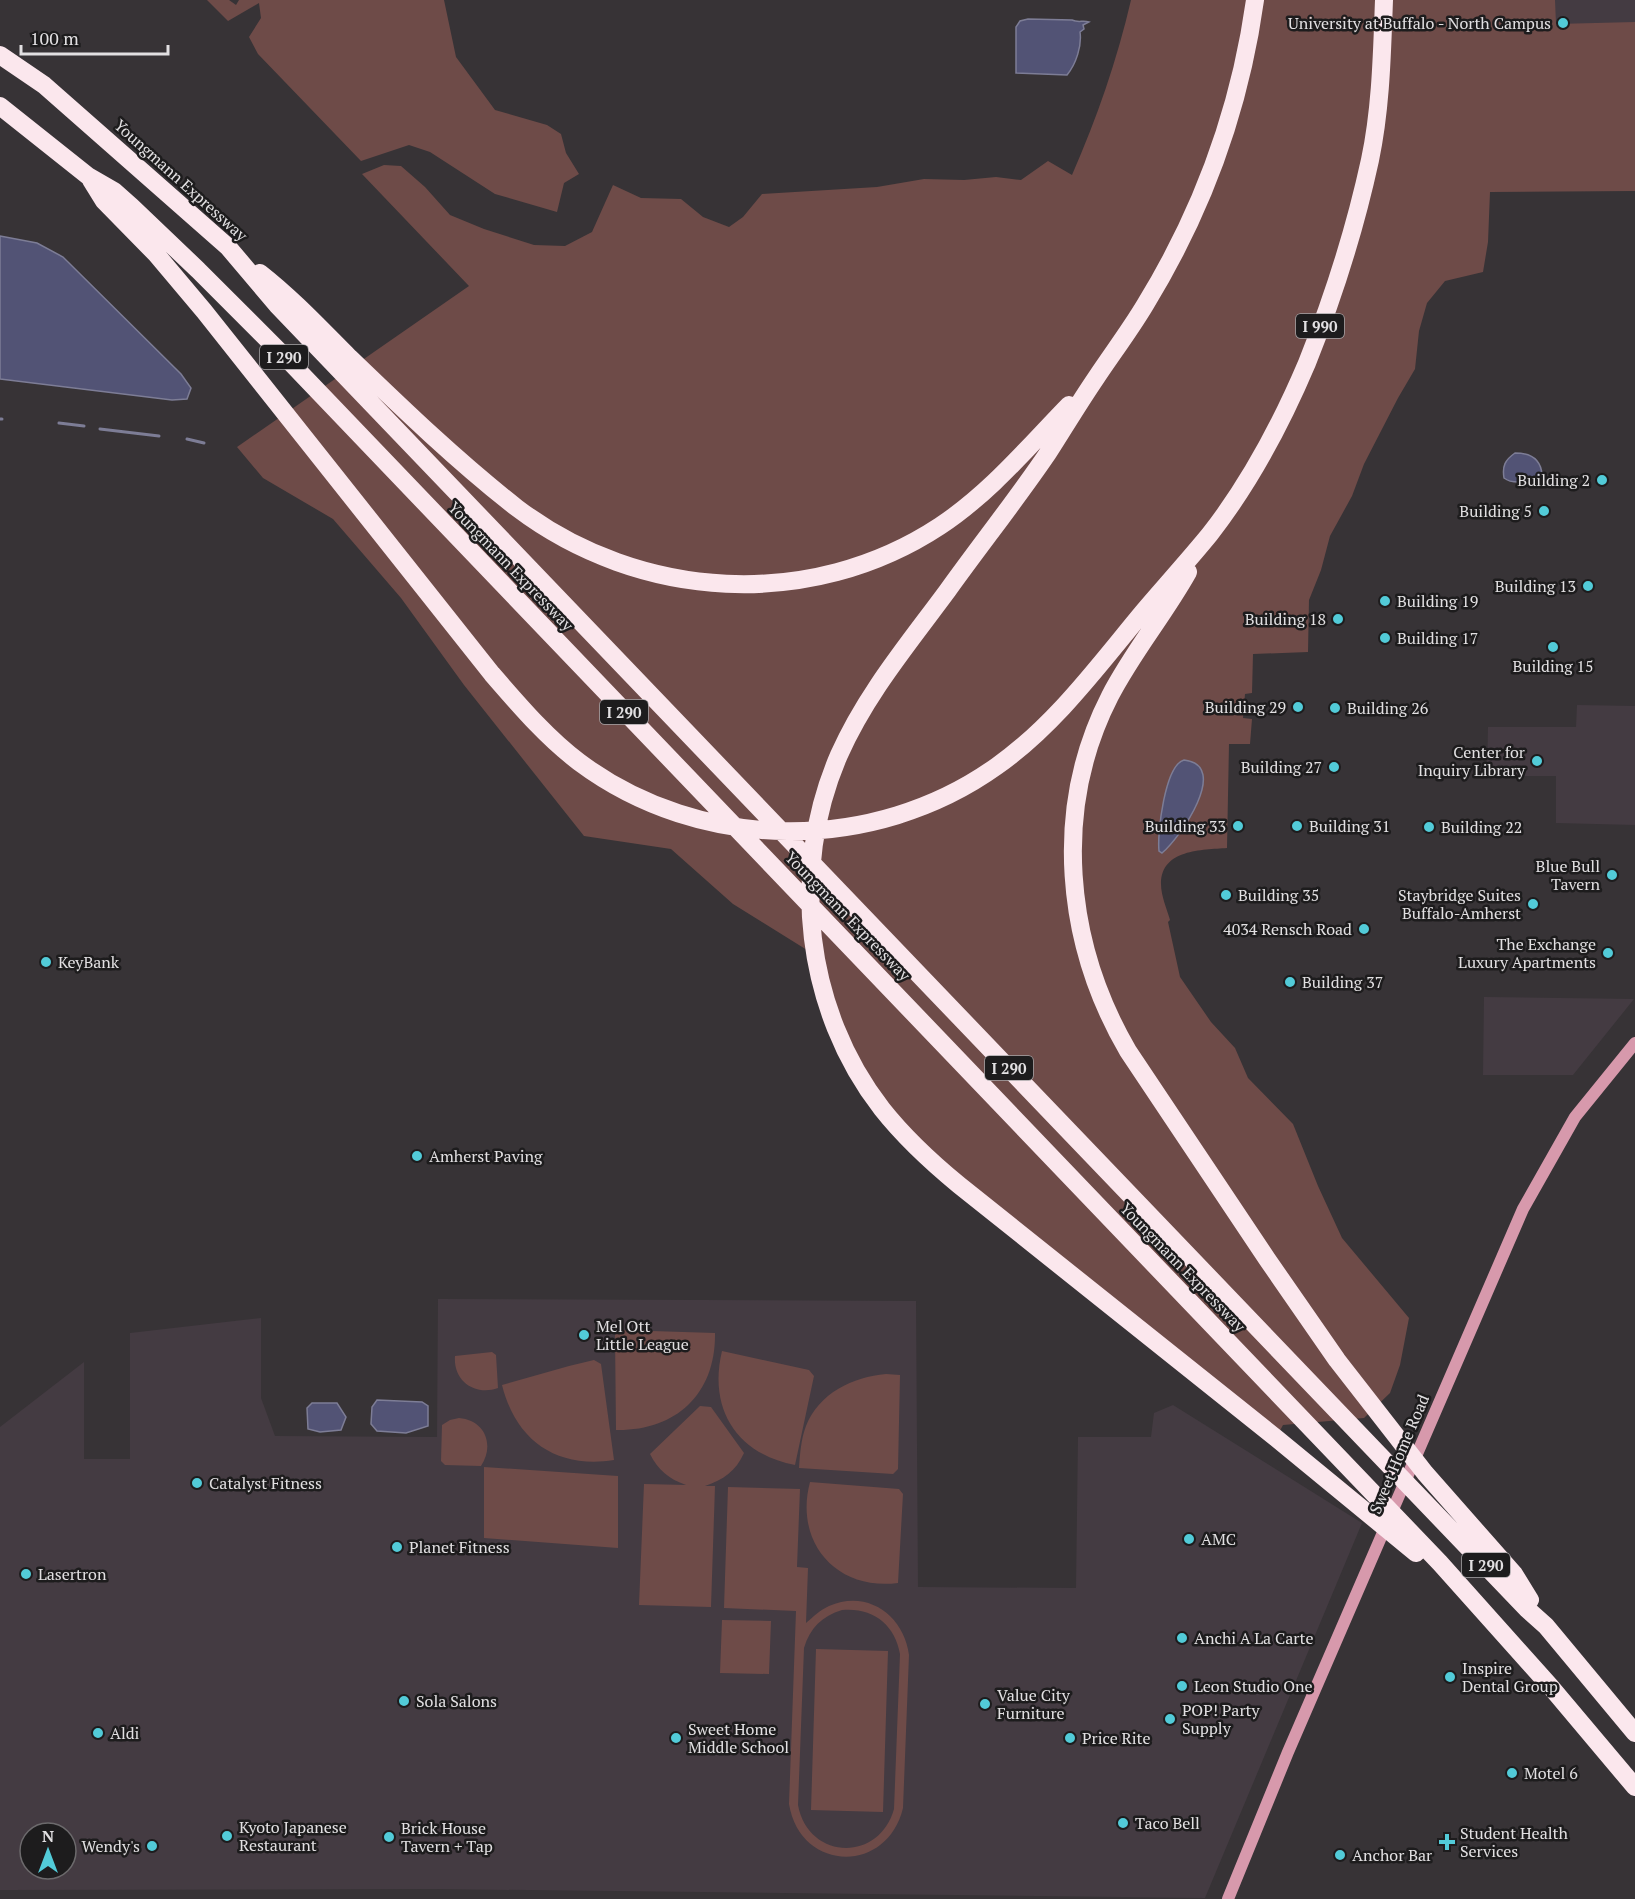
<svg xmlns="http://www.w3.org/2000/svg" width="1635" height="1899" font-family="'PT Serif',serif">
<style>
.built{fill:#443b42;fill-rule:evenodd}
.green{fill:#6e4b48;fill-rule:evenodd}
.water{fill:#525375;stroke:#7d7d96;stroke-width:1.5}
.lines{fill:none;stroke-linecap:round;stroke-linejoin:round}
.stream{stroke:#7d7d96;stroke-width:3}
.secondary{stroke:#d799ac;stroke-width:12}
.motorway{stroke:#fbe7ed;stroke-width:18}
.poi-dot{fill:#52cbd8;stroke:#1d1c1d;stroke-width:2}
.labels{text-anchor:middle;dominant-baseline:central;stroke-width:5;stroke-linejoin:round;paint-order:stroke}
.shield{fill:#1d1c1d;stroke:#a7a5a7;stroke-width:1.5}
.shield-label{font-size:15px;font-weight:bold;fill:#e2e0e2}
.poi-label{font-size:16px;fill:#e2e0e2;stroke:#1d1c1d;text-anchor:start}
.street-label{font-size:16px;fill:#e2e0e2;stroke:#1d1c1d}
</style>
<rect width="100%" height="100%" fill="#373336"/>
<path class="built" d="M 1490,0 L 1635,0 L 1635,46 L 1494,47 Z
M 1577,705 L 1635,706 L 1635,825 L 1556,823 L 1556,776 L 1487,776 L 1488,727 L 1576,727 Z
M 1484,997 L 1634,999 L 1573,1075 L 1483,1075 Z
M 438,1299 L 916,1301 L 918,1587 L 1076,1588 L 1078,1437 L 1151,1437 L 1154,1413 L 1173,1405 L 1362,1523 L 1205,1898 L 434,1889 L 0,1890 L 0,1427 L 84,1362 L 84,1459 L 130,1459 L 130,1333 L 261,1318 L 261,1398 L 275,1436 L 437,1437 ZM 30,1833 L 66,1833 L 66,1869 L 30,1869 Z"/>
<path class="green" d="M 207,0 L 229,0 L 236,5 L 239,0 L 444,0 L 456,57 L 495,110 L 547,125 L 561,134 L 566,153 L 579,174 L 564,183 L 557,212 L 495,194 L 430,152 L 409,145 L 361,161 L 258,54 L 249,37 L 261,18 L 259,3 L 228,21 Z
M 1131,0 L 1555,0 L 1556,24 L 1635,22 L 1635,191 L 1490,192 L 1488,242 L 1483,272 L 1445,281 L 1427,303 L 1419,331 L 1415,369 L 1398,398 L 1364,464 L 1352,496 L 1330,536 L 1321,570 L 1309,600 L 1308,652 L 1253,654 L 1252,693 L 1245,694 L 1243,718 L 1252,719 L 1250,744 L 1229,744 L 1227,848 C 1202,850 1161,849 1161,884 C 1161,896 1167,909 1170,920 L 1168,922 L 1180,977 L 1211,1022 L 1235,1048 L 1248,1078 L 1293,1124 L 1318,1186 L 1342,1238 L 1409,1318 L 1400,1365 L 1390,1393 L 1364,1418 L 1283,1425 L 1276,1438 L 959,1185 L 870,1092 L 815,955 L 733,904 L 671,849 L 584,836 L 464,685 L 401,598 L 333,519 L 263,478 L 237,447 L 469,286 L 362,174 L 384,165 L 401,166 L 425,187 L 450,215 L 484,229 L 534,245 L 565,246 L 592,232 L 613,185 L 641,198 L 681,199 L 703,217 L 729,227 L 743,217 L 762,194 L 877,187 L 924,179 L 964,180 L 996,177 L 1021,180 L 1048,161 L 1072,175 C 1097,118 1117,60 1131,0 Z
M 620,1330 L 715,1333 C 716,1394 676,1431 616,1430 L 615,1335 Z
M 722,1351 L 809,1370 L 814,1376 L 795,1465 C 737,1454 708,1409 722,1351 Z
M 492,1352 L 496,1355 L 498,1388 C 475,1396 453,1381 455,1356 Z
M 594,1360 L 601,1364 L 614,1460 C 557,1469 516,1441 502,1385 L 569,1366 Z
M 886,1374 L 900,1375 L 898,1469 L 893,1474 L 799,1468 C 800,1454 801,1439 806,1426 C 819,1393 853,1377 886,1374 Z
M 700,1406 L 711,1407 L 744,1453 C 736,1471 723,1480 705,1486 L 715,1486 L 711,1607 L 639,1605 L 644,1484 L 686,1485 C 669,1479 658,1470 650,1454 Z
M 459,1418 C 485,1420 495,1445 481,1466 L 445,1465 L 441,1461 L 442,1425 L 450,1420 Z
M 484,1467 L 618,1476 L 618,1548 L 484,1538 Z
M 810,1482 L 899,1489 L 903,1494 L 898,1583 C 836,1591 794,1542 810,1482 Z
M 728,1487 L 800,1489 L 797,1567 L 808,1568 L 806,1623 C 813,1617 820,1610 829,1606 C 868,1589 904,1616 909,1655 L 903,1808 C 887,1875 800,1872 789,1804 L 796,1611 L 724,1608 ZM 842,1610 C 872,1607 895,1624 900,1654 L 894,1809 C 879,1863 808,1860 798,1805 L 804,1648 C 810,1628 822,1616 842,1610 Z
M 722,1620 L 771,1621 L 769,1674 L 720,1673 Z
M 816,1649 L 888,1651 L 883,1812 L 811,1810 Z"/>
<path class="water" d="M 1028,19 L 1072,20 C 1078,23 1083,20 1089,22 L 1083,25 L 1084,29 L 1080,32 C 1082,46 1076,64 1067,75 L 1016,73 L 1016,27 L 1020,21 Z
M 0,236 L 37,243 L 63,257 L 181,374 L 191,388 L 187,399 L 172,400 L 0,379 Z
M 1515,453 C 1530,453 1541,459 1542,475 C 1533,482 1513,485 1504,478 C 1502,466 1505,460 1515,453 Z
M 1184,760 C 1231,765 1180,838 1162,853 L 1159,851 C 1157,833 1165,765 1184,760 Z
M 377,1400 L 422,1402 L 428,1406 L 428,1426 L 406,1433 L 377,1431 L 371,1424 L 372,1407 Z
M 312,1403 L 337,1403 L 346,1417 L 341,1430 L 320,1432 L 308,1429 L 307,1408 Z"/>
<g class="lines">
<path class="stream" d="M 0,419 L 2,419
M 59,423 L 84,426
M 100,429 L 159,436
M 187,439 L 204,443"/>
<path class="secondary" d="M 1228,1899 L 1288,1752 L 1523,1209 L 1575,1117 L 1635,1043"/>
<path class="motorway" d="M 1255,0 C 1240,108 1202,212 1145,305 C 1130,330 1112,354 1096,378 C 1079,403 1064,428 1048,453 C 1016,500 981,544 948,590 C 909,643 866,694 839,755 C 789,870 805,1010 882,1109 C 905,1138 931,1162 959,1185 L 1276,1438 L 1416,1553
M 0,55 L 44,85 L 228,247 L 277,305 L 1527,1609 L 1546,1626 L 1635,1733
M 0,106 L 88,176 L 114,191 L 132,207 L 198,270 L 290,362 L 1440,1563 L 1550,1686 L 1635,1787
M 91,180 L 104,201 L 156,254 L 204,311 L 492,674 C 519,705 546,737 579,762 C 701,853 874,854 997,766 C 1055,725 1098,666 1143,612 C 1165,586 1188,561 1210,534 C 1249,484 1282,422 1307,363 C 1333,298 1355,229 1370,160 C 1381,108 1382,53 1384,0
M 260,273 C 292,298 320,328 349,357 C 403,409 458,462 517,508 C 640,601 811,611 940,526 C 990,493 1028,447 1069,405
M 1188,572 C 1164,615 1132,653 1110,696 C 1052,809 1065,943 1128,1051 L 1267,1259 L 1337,1360 L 1425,1473 L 1514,1574 L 1530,1600"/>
</g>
<g class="poi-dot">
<circle cx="1563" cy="23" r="6"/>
<circle cx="1602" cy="480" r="6"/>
<circle cx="1544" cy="511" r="6"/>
<circle cx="1588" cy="586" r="6"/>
<circle cx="1385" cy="601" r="6"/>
<circle cx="1338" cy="619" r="6"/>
<circle cx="1385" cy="638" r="6"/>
<circle cx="1553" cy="647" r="6"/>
<circle cx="1298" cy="707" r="6"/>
<circle cx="1335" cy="708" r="6"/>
<circle cx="1537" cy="761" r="6"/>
<circle cx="1334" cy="767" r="6"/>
<circle cx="1238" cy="826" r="6"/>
<circle cx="1297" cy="826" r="6"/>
<circle cx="1429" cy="827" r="6"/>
<circle cx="1612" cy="875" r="6"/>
<circle cx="1226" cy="895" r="6"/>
<circle cx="1533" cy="904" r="6"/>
<circle cx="1364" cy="929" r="6"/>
<circle cx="1608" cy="953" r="6"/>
<circle cx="46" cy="962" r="6"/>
<circle cx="1290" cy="982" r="6"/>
<circle cx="417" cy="1156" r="6"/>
<circle cx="584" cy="1335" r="6"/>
<circle cx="197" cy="1483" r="6"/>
<circle cx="1189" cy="1539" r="6"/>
<circle cx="397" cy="1547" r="6"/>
<circle cx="26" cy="1574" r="6"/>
<circle cx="1182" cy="1638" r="6"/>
<circle cx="1450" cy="1677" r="6"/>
<circle cx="1182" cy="1686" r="6"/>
<circle cx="404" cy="1701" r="6"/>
<circle cx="985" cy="1704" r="6"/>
<circle cx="1170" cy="1719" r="6"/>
<circle cx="98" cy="1733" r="6"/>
<circle cx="676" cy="1738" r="6"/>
<circle cx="1070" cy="1738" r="6"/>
<circle cx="1512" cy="1773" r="6"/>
<circle cx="1123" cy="1823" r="6"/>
<circle cx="227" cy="1836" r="6"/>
<circle cx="389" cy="1837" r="6"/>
<path d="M1444 1833h6v6h6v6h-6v6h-6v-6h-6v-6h6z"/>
<circle cx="152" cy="1846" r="6"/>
<circle cx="1340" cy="1855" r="6"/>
</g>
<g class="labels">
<g class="shield">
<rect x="1296" y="314" width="48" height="24" rx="4.5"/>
<rect x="260" y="345" width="48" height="24" rx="4.5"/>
<rect x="600" y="700" width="48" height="24" rx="4.5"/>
<rect x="985" y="1056" width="48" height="24" rx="4.5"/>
<rect x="1462" y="1553" width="48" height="24" rx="4.5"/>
</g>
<g class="shield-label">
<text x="1320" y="326">I 990</text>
<text x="284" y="357">I 290</text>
<text x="624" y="712">I 290</text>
<text x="1009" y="1068">I 290</text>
<text x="1486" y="1565">I 290</text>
</g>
<g class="poi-label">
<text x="1551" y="23" text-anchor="end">University at Buffalo - North Campus</text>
<text x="1590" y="480" text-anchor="end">Building 2</text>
<text x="1532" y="511" text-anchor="end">Building 5</text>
<text x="1576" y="586" text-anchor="end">Building 13</text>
<text x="1397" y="601">Building 19</text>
<text x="1326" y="619" text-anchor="end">Building 18</text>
<text x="1397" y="638">Building 17</text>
<text x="1553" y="666" text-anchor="middle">Building 15</text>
<text x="1286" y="707" text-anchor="end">Building 29</text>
<text x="1347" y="708">Building 26</text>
<text x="1525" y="752" text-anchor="end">Center for<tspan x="1525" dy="18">Inquiry Library</tspan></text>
<text x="1322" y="767" text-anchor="end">Building 27</text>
<text x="1226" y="826" text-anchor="end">Building 33</text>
<text x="1309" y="826">Building 31</text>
<text x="1441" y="827">Building 22</text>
<text x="1600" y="866" text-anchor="end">Blue Bull<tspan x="1600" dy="18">Tavern</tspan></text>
<text x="1238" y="895">Building 35</text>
<text x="1521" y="895" text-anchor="end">Staybridge Suites<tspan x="1521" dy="18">Buffalo-Amherst</tspan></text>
<text x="1352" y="929" text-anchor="end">4034 Rensch Road</text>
<text x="1596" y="944" text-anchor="end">The Exchange<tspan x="1596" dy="18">Luxury Apartments</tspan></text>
<text x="58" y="962">KeyBank</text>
<text x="1302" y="982">Building 37</text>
<text x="429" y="1156">Amherst Paving</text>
<text x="596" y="1326">Mel Ott<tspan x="596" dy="18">Little League</tspan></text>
<text x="209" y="1483">Catalyst Fitness</text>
<text x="1201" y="1539">AMC</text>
<text x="409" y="1547">Planet Fitness</text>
<text x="38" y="1574">Lasertron</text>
<text x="1194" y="1638">Anchi A La Carte</text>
<text x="1462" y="1668">Inspire<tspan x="1462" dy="18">Dental Group</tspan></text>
<text x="1194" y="1686">Leon Studio One</text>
<text x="997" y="1695">Value City<tspan x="997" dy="18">Furniture</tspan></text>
<text x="416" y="1701">Sola Salons</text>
<text x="1182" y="1710">POP! Party<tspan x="1182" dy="18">Supply</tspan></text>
<text x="688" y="1729">Sweet Home<tspan x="688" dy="18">Middle School</tspan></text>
<text x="110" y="1733">Aldi</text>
<text x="1082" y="1738">Price Rite</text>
<text x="1524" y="1773">Motel 6</text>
<text x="1135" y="1823">Taco Bell</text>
<text x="239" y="1827">Kyoto Japanese<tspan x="239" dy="18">Restaurant</tspan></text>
<text x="401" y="1828">Brick House<tspan x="401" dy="18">Tavern + Tap</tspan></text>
<text x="1460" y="1833">Student Health<tspan x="1460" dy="18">Services</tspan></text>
<text x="140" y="1846" text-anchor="end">Wendy's</text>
<text x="1352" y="1855">Anchor Bar</text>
</g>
<g class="street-label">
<text transform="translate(181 180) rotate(42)">Youngmann Expressway</text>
<text transform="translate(511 566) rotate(46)">Youngmann Expressway</text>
<text transform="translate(848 916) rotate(46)">Youngmann Expressway</text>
<text transform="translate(1183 1267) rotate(46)">Youngmann Expressway</text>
<text transform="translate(1399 1454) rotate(-67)">Sweet Home Road</text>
</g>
</g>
<g transform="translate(48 1851)"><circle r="28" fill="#1d1c1d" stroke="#6c6a6c" stroke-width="1.5"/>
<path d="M0-4.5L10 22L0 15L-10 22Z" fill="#52cbd8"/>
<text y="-9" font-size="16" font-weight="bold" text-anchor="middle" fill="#e2e0e2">N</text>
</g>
<path d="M21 45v9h147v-9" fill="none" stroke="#e2e0e2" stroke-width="3"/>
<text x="30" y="45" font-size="18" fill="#e2e0e2" stroke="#1d1c1d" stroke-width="4.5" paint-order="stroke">100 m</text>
</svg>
